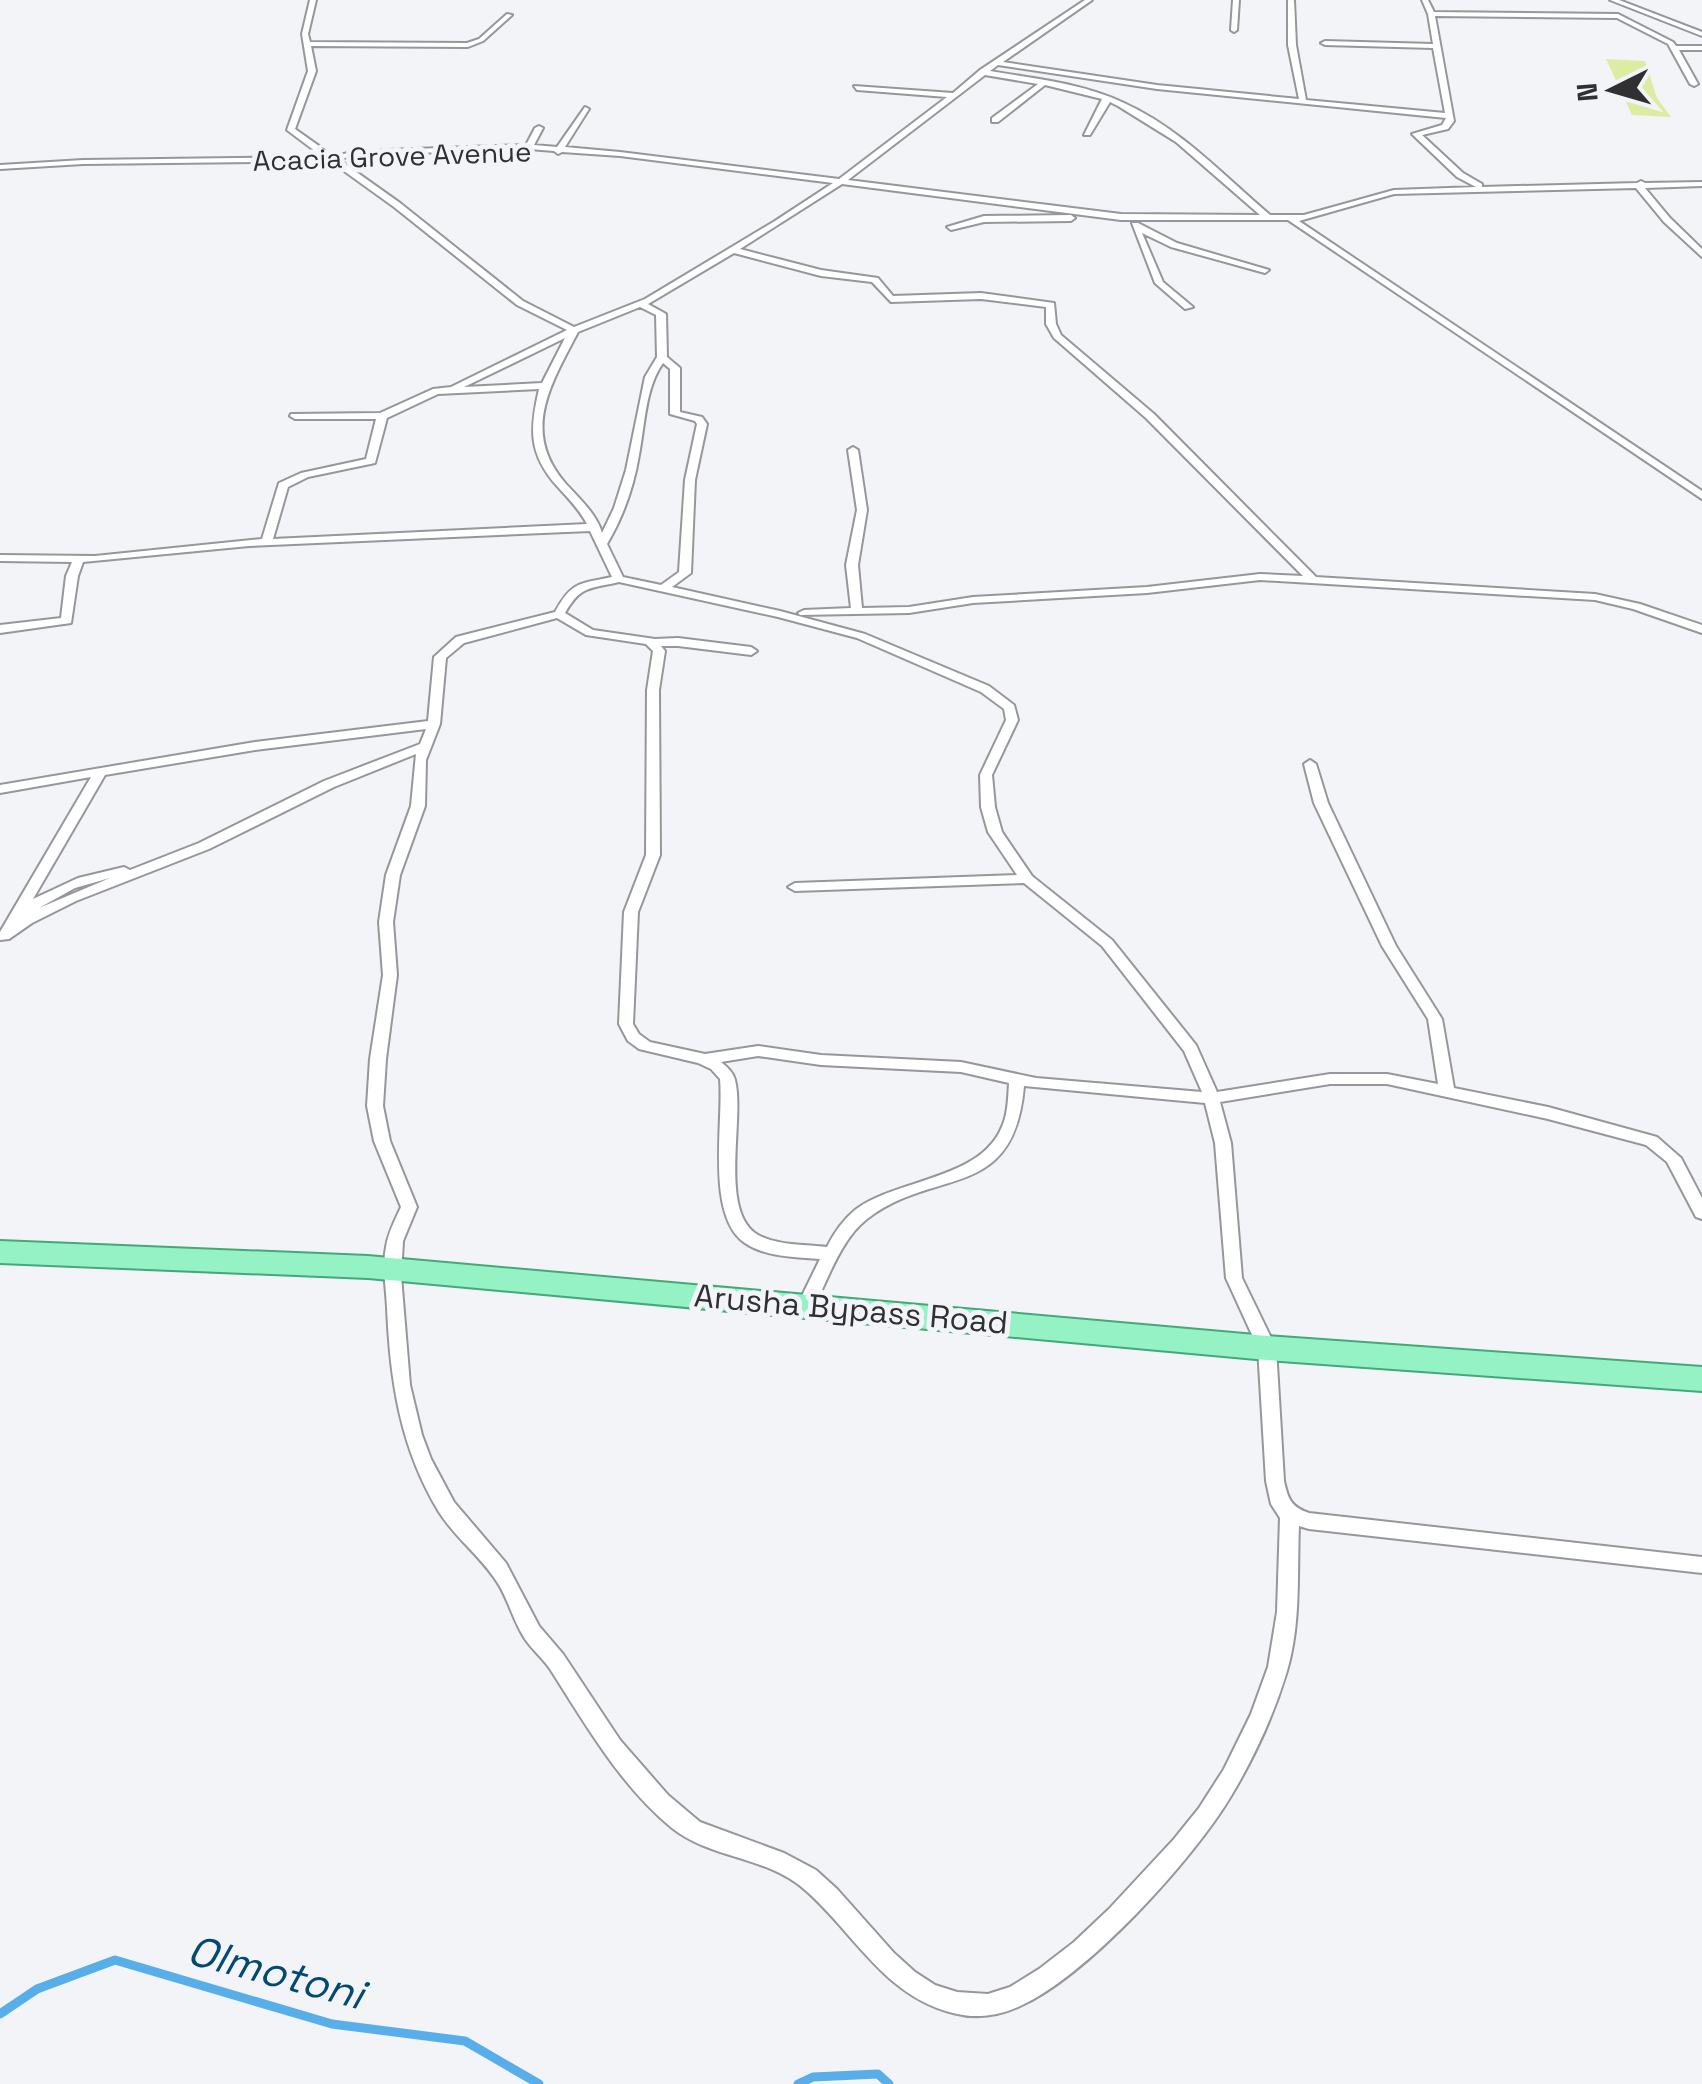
<svg xmlns="http://www.w3.org/2000/svg" width="1702" height="2084" font-family="'Space Grotesk',sans-serif">
<style>
.green{fill:#dceda3}
.lines{fill:none;stroke-linecap:round;stroke-linejoin:round}
.stream{stroke:#58aee9;stroke-width:9}
.street-casing{stroke:#95979b;stroke-width:4}
.primary-casing{stroke:#44a878;stroke-width:4}
.street{fill:#fff;fill-rule:evenodd}
.primary{fill:#95f2c4;fill-rule:evenodd}
.labels{text-anchor:middle;dominant-baseline:central;stroke-width:10;stroke-linejoin:round;paint-order:stroke}
.far-street-label{font-size:28px;fill:#303032;stroke:#f2f4f8}
.street-label{font-size:32px;fill:#303032;stroke:#f2f4f8}
.near-water-label{font-size:42px;font-style:italic;fill:#034a71;stroke:#f2f4f8}
</style>
<rect width="100%" height="100%" fill="#f2f4f8"/>
<path class="green" d="M 1606,59 L 1645,61 L 1657,98 L 1671,117 L 1632,115 Z"/>
<g class="lines">
<path class="stream" d="M 0,2014 L 37,1989 L 115,1960 L 332,2024 L 465,2041 L 539,2084
M 798,2084 L 813,2077 L 878,2074 L 889,2084"/>
<g class="street-casing">
<path id="street" d="M 310,0 L 316,0 L 308,34 L 310,42 L 467,43 L 479,39 L 507,14 L 512,15 L 483,41 L 468,47 L 311,46 L 316,71 L 295,129 L 333,156 L 359,151 L 526,145 L 535,128 L 539,126 L 543,128 L 534,145 L 557,147 L 585,107 L 589,109 L 565,147 L 620,152 L 839,179 L 947,97 L 857,90 L 854,86 L 953,93 L 980,70 L 1085,0 L 1092,0 L 1003,62 L 1157,85 L 1299,99 L 1288,45 L 1288,0 L 1294,0 L 1296,45 L 1306,100 L 1445,113 L 1433,48 L 1325,45 L 1321,43 L 1325,41 L 1433,44 L 1428,14 L 1422,0 L 1428,0 L 1434,12 L 1618,14 L 1673,42 L 1676,46 L 1702,46 L 1702,50 L 1679,50 L 1698,84 L 1694,86 L 1690,84 L 1668,44 L 1617,18 L 1435,16 L 1454,121 L 1448,129 L 1422,135 L 1463,173 L 1482,184 L 1482,187 L 1637,183 L 1641,181 L 1645,183 L 1702,182 L 1702,186 L 1645,188 L 1670,218 L 1702,249 L 1702,257 L 1664,222 L 1636,188 L 1394,194 L 1299,221 L 1702,491 L 1702,499 L 1288,220 L 1121,220 L 842,184 L 740,249 L 821,270 L 878,278 L 893,296 L 981,293 L 1054,303 L 1056,324 L 1061,335 L 1154,414 L 1316,577 L 1595,594 L 1640,604 L 1702,625 L 1702,633 L 1633,609 L 1595,600 L 1260,580 L 1147,593 L 973,603 L 909,613 L 800,615 L 798,613 L 804,610 L 851,608 L 846,565 L 857,510 L 848,450 L 853,447 L 858,450 L 867,510 L 858,565 L 862,608 L 909,607 L 973,597 L 1147,587 L 1260,574 L 1303,576 L 1146,418 L 1054,338 L 1046,324 L 1046,307 L 981,299 L 891,302 L 872,282 L 821,276 L 734,253 L 648,304 L 666,314 L 667,357 L 680,368 L 680,412 L 702,417 L 707,424 L 695,480 L 691,573 L 672,587 L 780,611 L 865,634 L 989,686 L 1014,705 L 1018,720 L 992,775 L 995,807 L 1002,832 L 1032,876 L 1112,940 L 1196,1045 L 1217,1092 L 1330,1074 L 1387,1074 L 1438,1084 L 1428,1019 L 1382,946 L 1314,803 L 1304,764 L 1310,760 L 1316,764 L 1328,803 L 1396,946 L 1442,1019 L 1454,1088 L 1548,1107 L 1657,1137 L 1681,1158 L 1702,1198 L 1702,1219 L 1696,1217 L 1667,1162 L 1646,1145 L 1548,1119 L 1387,1084 L 1330,1084 L 1220,1102 L 1231,1143 L 1242,1278 L 1276,1348 L 1284,1481 C 1288,1499 1291,1507 1309,1513 L 1702,1557 L 1702,1573 L 1309,1529 L 1299,1526 C 1297,1574 1301,1624 1287,1671 C 1274,1714 1254,1758 1231,1796 C 1193,1860 1087,1976 1020,2006 C 999,2016 975,2019 953,2013 C 884,1996 854,1932 804,1889 C 766,1856 711,1859 672,1828 C 621,1786 587,1727 552,1672 C 545,1660 533,1651 525,1639 C 514,1622 509,1602 499,1585 C 483,1558 456,1539 439,1512 C 400,1448 390,1380 387,1307 C 386,1287 382,1267 386,1247 C 388,1233 395,1220 401,1207 L 374,1141 L 367,1106 L 370,1059 L 383,975 L 379,922 L 386,875 L 411,806 L 416,754 L 334,787 L 209,849 L 76,901 L 32,923 L 9,939 L 0,940 L 0,932 L 91,777 L 0,793 L 0,785 L 255,742 L 428,721 L 434,657 L 456,637 L 555,612 C 572,581 579,584 612,577 L 590,531 L 249,546 L 83,562 L 78,576 L 71,623 L 0,633 L 0,625 L 61,618 L 66,576 L 72,562 L 0,561 L 0,555 L 95,556 L 262,539 L 279,483 L 301,473 L 366,459 L 376,419 L 295,419 L 290,416 L 291,414 L 380,413 L 433,389 L 451,387 L 567,330 L 517,305 L 394,207 L 330,161 L 83,164 L 0,169 L 0,165 L 83,160 L 323,157 L 287,130 L 308,71 L 302,34 ZM 998,65 L 1157,89 L 1446,118 L 1442,125 L 1412,134 L 1457,177 L 1476,187 L 1394,190 L 1304,215 L 1270,215 C 1224,176 1180,128 1124,103 C 1082,83 1035,79 990,71 ZM 985,75 L 1038,84 L 992,118 L 992,122 L 998,122 L 1045,85 L 1102,99 L 1084,135 L 1090,135 L 1110,102 L 1118,106 L 1176,142 L 1260,215 L 1121,214 L 848,180 ZM 529,149 L 554,151 L 558,154 L 562,152 L 620,156 L 833,183 L 775,221 L 645,299 L 574,327 L 523,301 L 400,203 L 338,159 L 359,155 ZM 640,307 L 656,315 L 657,357 L 645,377 L 626,470 L 614,508 L 602,533 C 597,515 580,499 566,484 C 520,432 551,384 578,332 ZM 565,338 L 542,383 L 464,387 ZM 663,363 L 670,369 L 670,414 L 695,421 L 697,424 L 685,480 L 679,572 L 661,585 L 623,577 L 607,544 C 623,517 634,486 639,455 C 645,425 645,388 663,363 ZM 539,389 C 530,429 528,453 557,486 C 568,498 579,509 587,524 L 273,539 L 288,487 L 308,477 L 375,463 L 387,418 L 438,394 ZM 619,582 L 778,617 L 857,638 L 981,692 L 1004,709 L 1006,720 L 980,775 L 981,807 L 988,832 L 1017,875 L 795,883 L 788,887 L 795,891 L 1024,883 L 1102,946 L 1184,1051 L 1202,1092 L 1036,1078 L 961,1062 L 821,1055 L 758,1046 L 705,1054 L 650,1042 L 639,1034 L 633,1024 L 638,912 L 660,855 L 659,690 L 665,651 L 661,646 L 678,646 L 751,655 L 757,651 L 751,647 L 678,638 L 655,639 L 593,630 L 565,613 C 581,585 590,589 619,582 ZM 557,618 L 586,635 L 646,644 L 653,651 L 647,690 L 646,855 L 624,912 L 619,1024 L 628,1041 L 639,1049 L 698,1063 L 711,1069 L 720,1079 C 724,1121 705,1216 745,1243 C 765,1257 796,1257 820,1259 L 798,1304 L 801,1309 L 807,1311 L 813,1309 C 828,1279 841,1239 867,1219 C 935,1166 1014,1203 1024,1086 L 1205,1103 L 1215,1143 L 1226,1278 L 1258,1348 L 1266,1481 L 1271,1504 L 1280,1518 L 1277,1612 L 1268,1667 L 1251,1714 L 1224,1769 L 1199,1808 L 1174,1839 L 1109,1909 L 1074,1942 L 1039,1969 L 1010,1987 L 988,1994 L 957,1992 L 935,1985 L 915,1972 L 894,1953 L 837,1889 L 816,1870 L 784,1853 L 700,1822 L 668,1795 L 620,1740 L 563,1654 L 539,1626 L 506,1563 L 454,1502 L 431,1459 L 422,1435 L 410,1385 L 401,1276 L 403,1241 L 417,1207 L 390,1141 L 383,1106 L 386,1059 L 397,975 L 393,922 L 400,875 L 425,806 L 426,760 L 440,724 L 446,658 L 464,643 ZM 426,729 L 420,744 L 324,781 L 199,843 L 130,870 L 124,867 L 78,878 L 33,899 L 105,775 L 255,750 ZM 110,878 L 39,908 L 75,888 ZM 758,1056 L 821,1065 L 961,1072 L 1009,1083 C 1008,1098 1008,1115 1001,1129 C 978,1180 896,1179 855,1210 C 843,1220 834,1233 827,1247 C 805,1244 778,1246 758,1235 C 718,1212 745,1119 735,1080 C 733,1072 727,1067 721,1062 Z
M 1233,0 L 1239,0 L 1237,30 L 1234,32 L 1231,30 Z
M 1610,0 L 1619,0 L 1702,32 L 1702,36 Z
M 984,216 L 1071,215 L 1075,218 L 1071,221 L 984,222 L 951,230 L 947,227 Z
M 1132,223 L 1138,223 L 1177,243 L 1269,270 L 1265,273 L 1171,247 L 1142,233 L 1163,282 L 1193,307 L 1185,309 L 1155,283 Z"/>
</g>
<g class="primary-casing">
<path id="primary" d="M 0,1241 L 368,1256 L 1267,1336 L 1702,1367 L 1702,1391 L 1267,1360 L 368,1278 L 0,1263 Z"/>
</g>
<use href="#street" class="street"/>
<use href="#primary" class="primary"/>
</g>
<g class="labels">
<g class="far-street-label">
<text transform="translate(392 156) rotate(-2)">Acacia Grove Avenue</text>
</g>
<g class="street-label">
<text transform="translate(851 1309) rotate(5)">Arusha Bypass Road</text>
</g>
<g class="near-water-label">
<text transform="translate(276 1972) rotate(15)">Olmotoni</text>
</g>
</g>
<g transform="translate(1612 90) rotate(265)" stroke="#f2f4f8" stroke-width="8" paint-order="stroke">
<path d="M0-8L18 38L0 25L-18 38Z" fill="#303032"/>
<text y="-15" font-size="28" font-weight="bold" text-anchor="middle" fill="#303032">N</text>
</g>
</svg>
